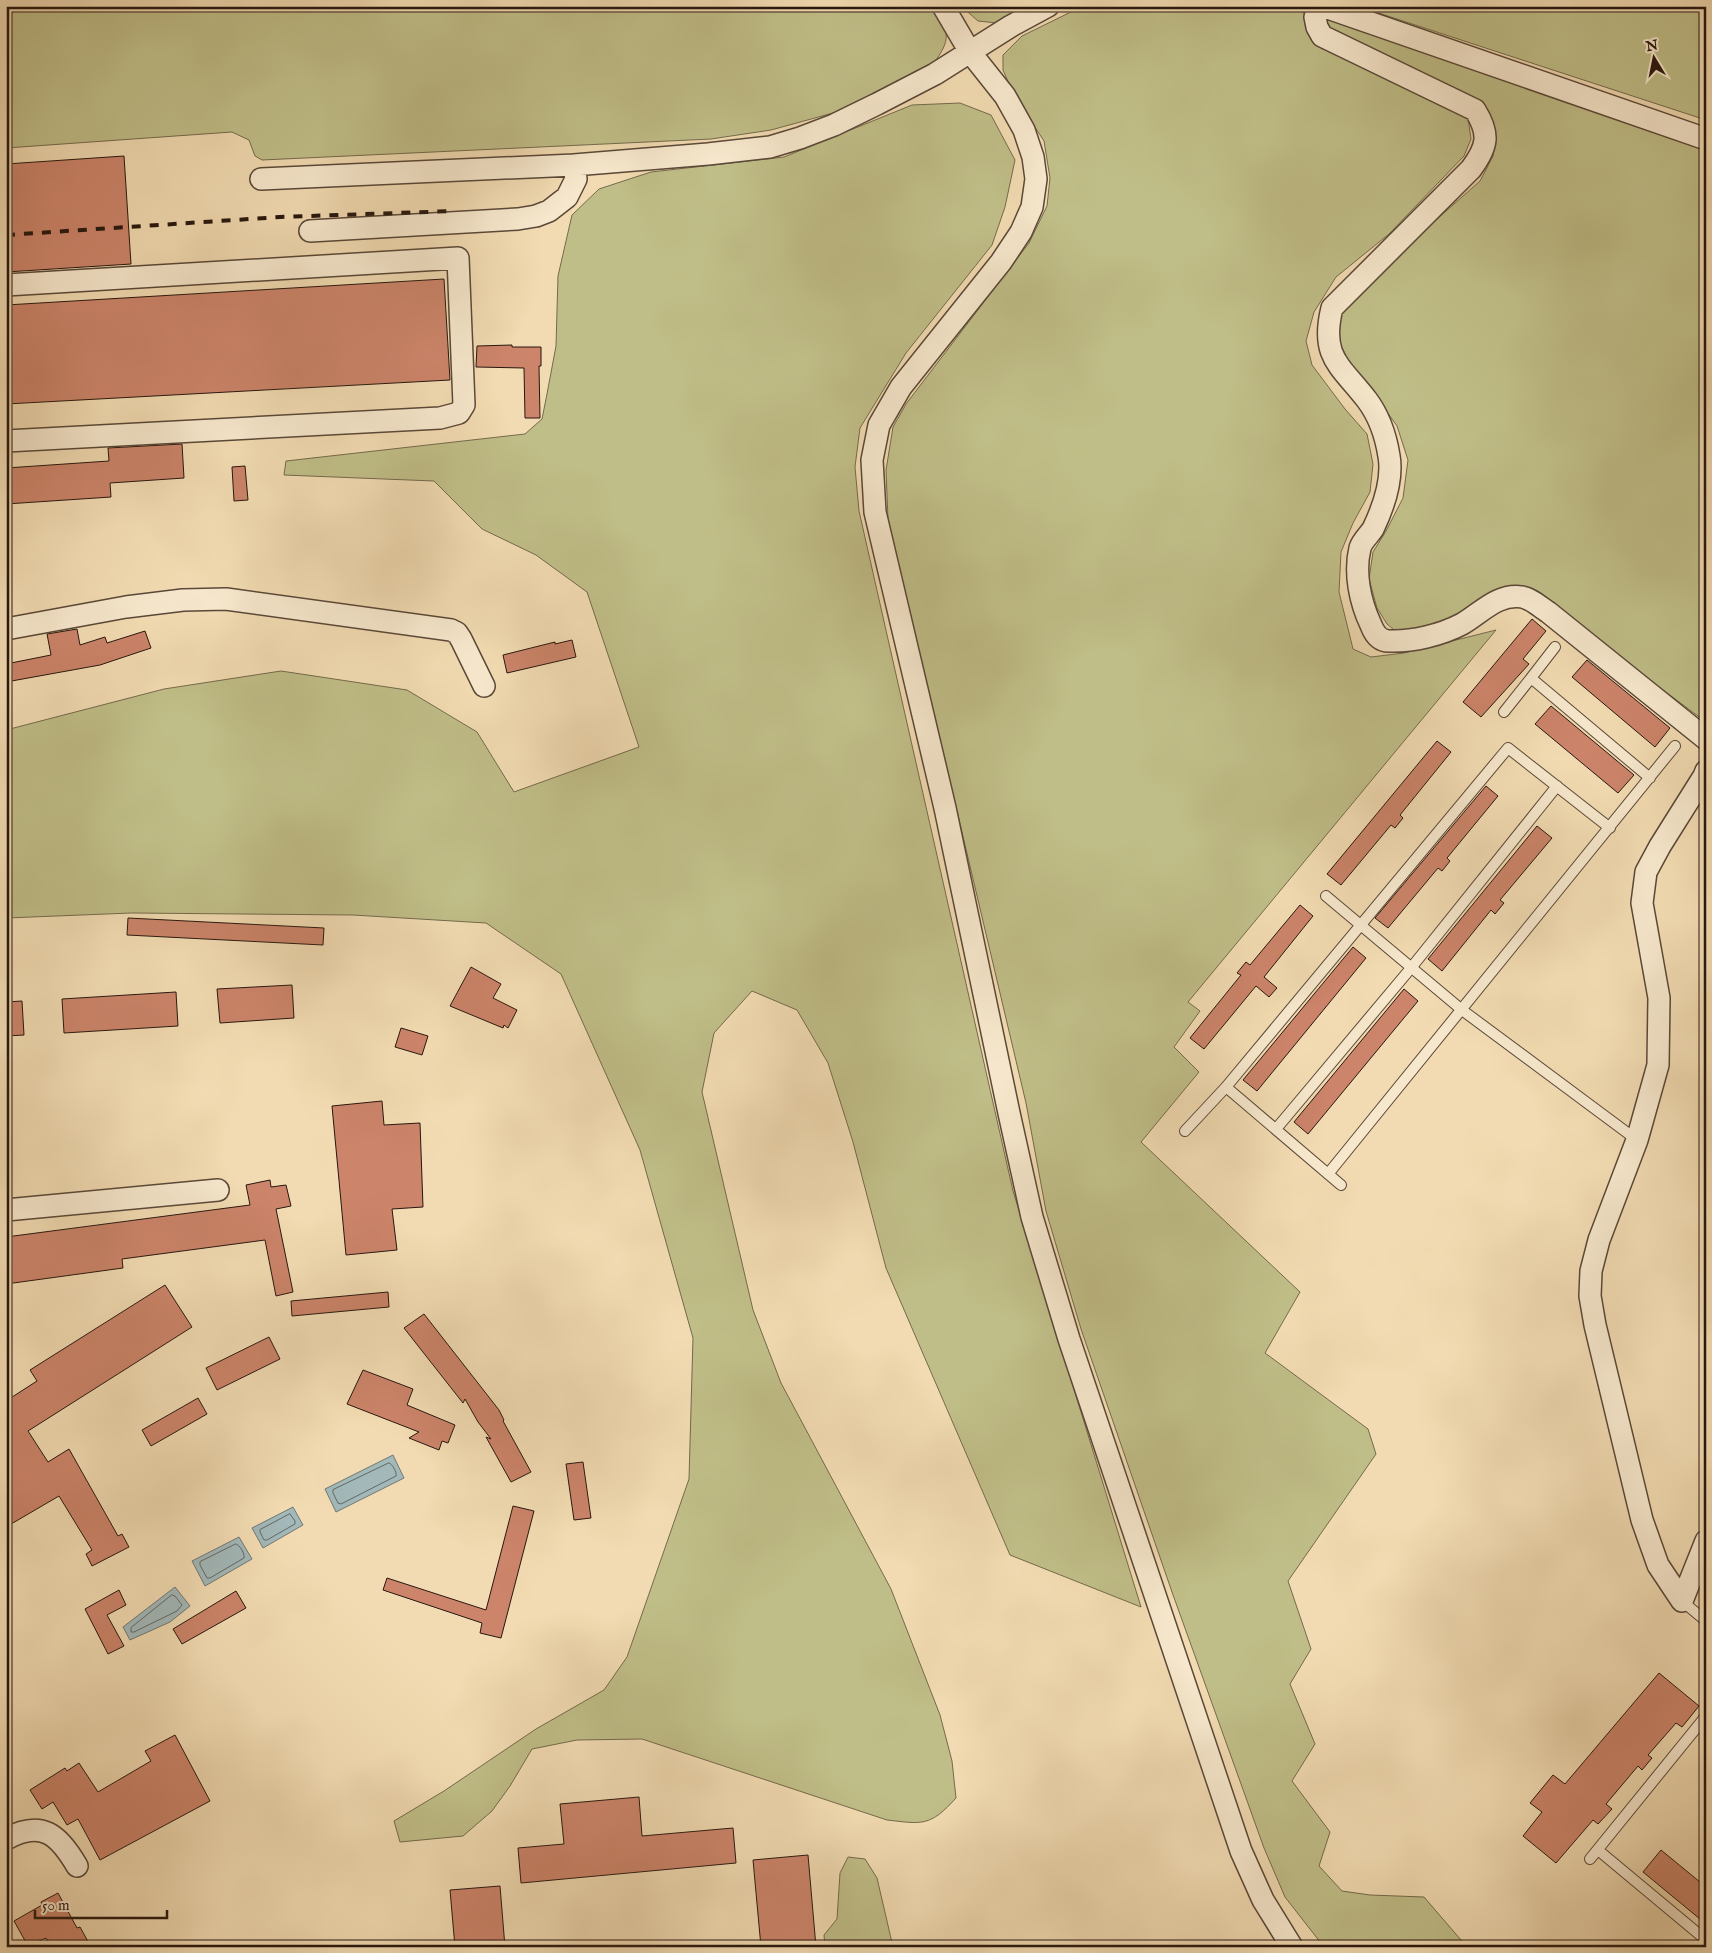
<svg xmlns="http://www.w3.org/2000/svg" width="1712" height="1953" font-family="'IM FELL English',serif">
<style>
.green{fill:#c0be88;stroke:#746a4c}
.water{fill:#a2b8b9;stroke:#717875}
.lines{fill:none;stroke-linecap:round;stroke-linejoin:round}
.shore{stroke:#646864;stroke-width:1}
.building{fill:#cc846a;stroke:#27170f}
.lane-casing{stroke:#5a4838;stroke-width:12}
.street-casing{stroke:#5a4838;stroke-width:24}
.lane{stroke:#f7e8cd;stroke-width:10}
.street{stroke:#f7e8cd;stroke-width:21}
.rail{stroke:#27170f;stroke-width:4;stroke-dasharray:9 9;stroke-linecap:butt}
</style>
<rect width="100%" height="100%" fill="#f2dbb2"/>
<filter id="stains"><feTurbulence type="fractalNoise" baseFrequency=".004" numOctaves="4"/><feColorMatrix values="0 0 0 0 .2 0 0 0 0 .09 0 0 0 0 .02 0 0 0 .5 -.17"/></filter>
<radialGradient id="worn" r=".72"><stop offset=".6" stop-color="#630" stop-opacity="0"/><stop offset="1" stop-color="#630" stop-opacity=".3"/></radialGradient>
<path class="green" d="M 6,6 L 934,6 C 949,32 952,39 933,64 L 833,113 L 771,130 L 711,139 L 262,160 L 255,156 L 249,140 L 232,132 L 6,148 Z
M 961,6 L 1027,6 L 997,23 L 978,21 Z
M 1083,6 L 1289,6 L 1304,13 L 1311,33 L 1468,118 L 1471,139 L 1464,156 L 1389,234 L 1336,277 L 1314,312 L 1306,341 L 1312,365 L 1345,409 L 1367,434 L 1373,464 L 1370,492 L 1353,523 L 1341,552 L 1339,592 L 1353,649 L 1371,657 L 1404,653 L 1496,630 L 1188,1002 L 1200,1011 L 1174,1047 L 1199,1072 L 1141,1142 L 1300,1292 L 1265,1353 L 1368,1429 L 1376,1454 L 1288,1581 L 1311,1649 L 1290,1684 L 1315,1744 L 1292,1781 L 1330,1832 L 1319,1866 L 1342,1891 L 1370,1895 L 1424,1897 L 1467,1947 L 1324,1947 L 1285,1897 L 1264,1848 L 1172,1592 L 1081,1329 L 1046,1211 L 1026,1103 L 888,519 L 886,470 L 893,427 L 906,404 L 1029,243 L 1047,206 L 1050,178 L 1044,141 L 1014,95 L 1003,70 L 1003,55 L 1022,36 Z
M 1357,6 L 1706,6 L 1706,120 Z
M 1329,15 L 1544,94 L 1706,149 L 1706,722 L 1546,603 L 1522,591 L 1459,618 L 1400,635 L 1387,624 L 1377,608 L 1369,579 L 1373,552 L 1386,531 L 1403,498 L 1408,460 L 1397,426 L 1369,387 L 1352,367 L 1339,342 L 1339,318 L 1346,303 L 1367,281 L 1480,181 L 1493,156 L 1495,142 L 1493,132 L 1332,34 L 1327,23 Z
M 960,103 L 991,115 L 1015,160 L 1005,207 L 992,245 L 906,353 L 860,428 L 855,467 L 859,511 L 1013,1191 L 1141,1607 L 1010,1555 L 886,1268 L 853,1142 L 828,1063 L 797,1010 L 752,991 L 714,1033 L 702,1092 L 753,1310 L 781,1383 L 891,1589 L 940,1715 L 952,1761 L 956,1798 C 930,1827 922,1824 887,1820 L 642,1739 L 577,1740 L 532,1749 L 510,1786 L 492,1811 L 463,1836 L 400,1842 L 394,1821 L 444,1791 L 536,1729 L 604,1690 L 627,1657 L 689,1479 L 693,1338 L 640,1150 L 561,974 L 486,923 L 353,915 L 131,913 L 6,918 L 6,730 L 164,689 L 281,671 L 407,690 L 477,732 L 514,792 L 639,747 L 587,592 L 536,555 L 482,529 L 434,481 L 284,475 L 286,461 L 525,434 L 542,419 L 547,394 L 556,346 L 558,276 L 572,215 L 599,189 L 651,172 L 784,157 L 912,105 Z
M 848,1857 L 865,1859 L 877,1878 L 893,1947 L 825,1947 L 824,1935 L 837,1919 L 840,1873 Z"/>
<path class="water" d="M 393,1455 L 404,1478 L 336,1512 L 325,1489 Z
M 293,1507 L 303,1525 L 263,1548 L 252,1528 Z
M 239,1537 L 252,1559 L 205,1586 L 192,1561 Z
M 175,1587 L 190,1606 L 170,1622 L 130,1640 L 123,1627 Z"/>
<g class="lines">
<path class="shore" d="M 389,1463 C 393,1464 397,1473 396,1476 L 341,1504 L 338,1503 L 333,1493 L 333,1490 Z
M 290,1514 L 295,1521 L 295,1524 L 267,1540 L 264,1540 L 260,1532 L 260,1530 Z
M 236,1544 C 240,1545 245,1554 244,1558 L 210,1578 L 207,1578 L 200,1565 L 200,1562 Z
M 172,1595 L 175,1596 L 182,1605 L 177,1611 L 134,1632 L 131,1632 L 131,1628 Z"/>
</g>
<path class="building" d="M 124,156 L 131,264 L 6,272 L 6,164 Z
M 444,279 L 450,380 L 6,404 L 6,305 Z
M 512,345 L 512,347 L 541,347 L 541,366 L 539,366 L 540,418 L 525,418 L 524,368 L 476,367 L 477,346 Z
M 182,444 L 184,478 L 110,483 L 111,497 L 6,504 L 6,468 L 109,461 L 108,448 Z
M 245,466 L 248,500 L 234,501 L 232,467 Z
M 1532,619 L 1546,631 L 1523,659 L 1529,664 L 1481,717 L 1463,702 Z
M 77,629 L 80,645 L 105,637 L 107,643 L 145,631 L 151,648 L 100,665 L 6,682 L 6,664 L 51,655 L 47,634 Z
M 572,640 L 576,657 L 507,673 L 503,655 L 555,642 L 555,644 Z
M 1587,660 L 1670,728 L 1655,747 L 1572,677 Z
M 1551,706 L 1634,775 L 1618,793 L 1535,724 Z
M 1437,741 L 1451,752 L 1400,815 L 1403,818 L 1395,828 L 1391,825 L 1341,885 L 1327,874 Z
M 1486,786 L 1498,796 L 1447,858 L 1450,861 L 1442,871 L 1438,868 L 1388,928 L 1375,918 Z
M 1537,826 L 1552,838 L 1500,900 L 1504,903 L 1495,914 L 1491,910 L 1442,971 L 1428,959 Z
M 1300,905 L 1313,916 L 1264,977 L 1277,988 L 1269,997 L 1256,986 L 1204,1049 L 1190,1038 L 1241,975 L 1237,973 L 1246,962 L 1250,965 Z
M 128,918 L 324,928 L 323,945 L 127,935 Z
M 1353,947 L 1366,958 L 1257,1091 L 1243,1080 Z
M 471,967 L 501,984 L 493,998 L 517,1010 L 508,1028 L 504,1025 L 503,1028 L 450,1006 Z
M 292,985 L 294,1018 L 220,1023 L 217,989 Z
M 1404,989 L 1418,1001 L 1308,1134 L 1294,1122 Z
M 176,992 L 178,1026 L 64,1033 L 62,999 Z
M 22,1001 L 24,1035 L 6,1036 L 6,1002 Z
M 401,1028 L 428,1036 L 422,1055 L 395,1047 Z
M 382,1101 L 384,1125 L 420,1123 L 423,1207 L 392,1209 L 397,1250 L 346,1255 L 332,1106 Z
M 270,1180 L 271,1187 L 286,1185 L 291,1206 L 276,1209 L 293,1292 L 276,1296 L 265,1240 L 122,1259 L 123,1268 L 6,1284 L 6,1237 L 250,1205 L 246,1185 Z
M 165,1285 L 192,1327 L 28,1431 L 48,1462 L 69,1449 L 118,1536 L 122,1534 L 129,1547 L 92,1566 L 86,1554 L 92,1550 L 59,1496 L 6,1527 L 6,1401 L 37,1381 L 30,1370 Z
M 388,1292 L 389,1307 L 292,1316 L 291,1301 Z
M 424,1314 L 499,1410 L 504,1420 L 503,1421 L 531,1472 L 511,1482 L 486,1437 L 491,1439 L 478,1422 L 465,1399 L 463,1403 L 404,1328 Z
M 269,1337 L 280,1359 L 217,1390 L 206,1368 Z
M 363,1370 L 413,1389 L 407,1405 L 455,1425 L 448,1443 L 442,1441 L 439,1450 L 409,1438 L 419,1432 L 347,1404 Z
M 198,1398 L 207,1414 L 151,1446 L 142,1430 Z
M 583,1462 L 591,1518 L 574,1520 L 566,1464 Z
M 513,1506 L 534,1511 L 501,1638 L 480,1633 L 482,1623 L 383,1590 L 387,1578 L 486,1610 Z
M 119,1590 L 126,1605 L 107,1615 L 124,1646 L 108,1654 L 85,1609 Z
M 236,1591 L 246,1608 L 182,1644 L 173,1629 Z
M 1659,1673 L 1699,1706 L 1682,1727 L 1676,1723 L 1648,1755 L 1652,1758 L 1642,1770 L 1638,1766 L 1606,1804 L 1612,1809 L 1598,1824 L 1593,1820 L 1556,1863 L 1523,1836 L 1542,1812 L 1530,1803 L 1553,1775 L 1565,1784 Z
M 175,1735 L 210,1801 L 100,1860 L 78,1819 L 67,1825 L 53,1802 L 42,1809 L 30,1790 L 65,1768 L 67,1771 L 79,1763 L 98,1792 L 151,1761 L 145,1751 Z
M 639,1797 L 642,1836 L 733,1828 L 736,1863 L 521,1883 L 518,1848 L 564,1844 L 560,1804 Z
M 1661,1850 L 1706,1887 L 1706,1924 L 1643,1872 Z
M 808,1855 L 816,1947 L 761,1947 L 753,1860 Z
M 500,1886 L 505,1947 L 455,1947 L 450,1890 Z
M 58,1893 L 77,1928 L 80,1927 L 91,1947 L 51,1947 L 46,1938 L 28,1946 L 14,1921 L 42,1905 L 41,1902 Z"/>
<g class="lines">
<g class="lane-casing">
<path id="lane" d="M 1531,678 L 1555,647
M 1504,712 L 1531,678 L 1650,778
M 1326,896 L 1462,1010 L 1637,1140
M 1226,1087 L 1341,1185
M 1276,1129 L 1411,968 L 1557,786
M 1185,1131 L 1226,1087 L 1508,748 L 1610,828
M 1328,1174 L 1675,746
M 1682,1601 L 1706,1621
M 1598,1850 L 1706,1940
M 1590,1859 L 1706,1716"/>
</g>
<g class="street-casing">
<path id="street" d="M 943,6 L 970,52 L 1005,96 L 1024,130 L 1033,157 L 1036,179 L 1032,207 L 1021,232 L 1001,262 L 901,387 L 879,425 L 872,460 L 875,512 L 945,808 L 1009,1113 L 1032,1217 L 1069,1339 L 1241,1851 L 1263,1900 L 1292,1947
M 1322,6 L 1706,139
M 1315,17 L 1317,27 L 1322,36 L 1475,110 C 1490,134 1488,146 1471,169 L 1332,308 C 1320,357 1340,365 1367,400 C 1379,416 1386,437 1389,456 C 1393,479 1383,508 1373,529 C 1369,535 1362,541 1360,548 C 1354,573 1360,602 1371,625 C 1374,633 1379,641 1389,641 C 1412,642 1441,635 1462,624 C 1481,613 1498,593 1522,597 C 1531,598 1541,608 1548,612 L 1706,739
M 261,179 L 574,165 L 708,154 L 770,147 L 800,138 L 834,125 L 877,104 L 935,74 L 1011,26 L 1048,6
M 310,231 L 518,219 L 536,216 L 549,211 L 567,197 L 576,179 L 574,165
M 6,285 L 458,258 L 464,405 L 459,413 L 440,418 L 6,441
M 6,629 L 126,607 L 183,600 L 226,599 L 451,630 L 457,633 L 461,639 L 484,686
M 1706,771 L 1704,776 L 1660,846 L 1646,872 L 1642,903 L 1659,998 L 1658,1065 L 1637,1140 L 1599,1240 L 1591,1271 L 1590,1296 L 1595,1325 L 1642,1520 L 1658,1565 L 1682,1601 L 1706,1541
M 6,1210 L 218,1190
M 6,1839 C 42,1819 59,1835 77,1866"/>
</g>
<use href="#lane" class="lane"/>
<use href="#street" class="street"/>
<path class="rail" d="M 6,235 L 280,217 L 455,211"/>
</g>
<rect width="1712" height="1953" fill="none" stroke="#f2dbb2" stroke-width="25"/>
<rect x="8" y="8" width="1697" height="1938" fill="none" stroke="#27170f" stroke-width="2.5"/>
<rect x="12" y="12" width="1687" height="1928" fill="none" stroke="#27170f"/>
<g transform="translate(1654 58) rotate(350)" stroke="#f7e8cd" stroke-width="4" paint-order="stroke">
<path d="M0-4L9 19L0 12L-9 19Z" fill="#27170f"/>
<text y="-8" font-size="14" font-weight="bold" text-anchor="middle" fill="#27170f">N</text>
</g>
<path d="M35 1910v8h132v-8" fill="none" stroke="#27170f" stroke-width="2.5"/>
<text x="42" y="1910" font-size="15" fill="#27170f" stroke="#f7e8cd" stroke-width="4" paint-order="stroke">50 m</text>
<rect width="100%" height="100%" filter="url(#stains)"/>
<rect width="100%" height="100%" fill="url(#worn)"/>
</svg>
